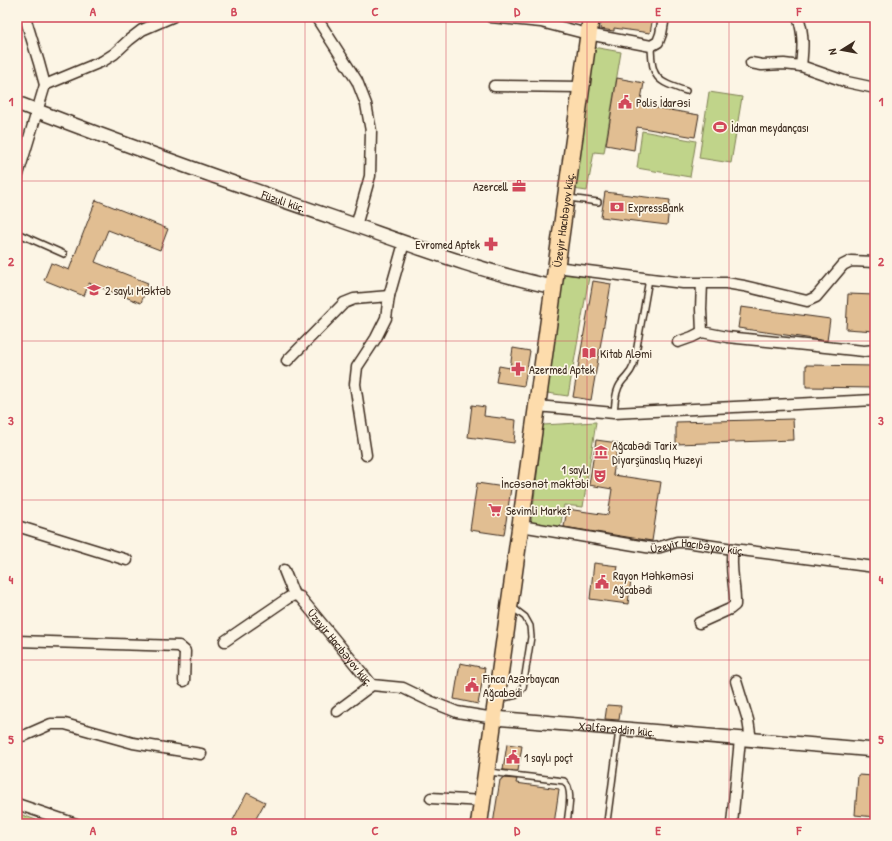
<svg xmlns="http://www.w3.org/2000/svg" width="892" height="841" font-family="'Patrick Hand',sans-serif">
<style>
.green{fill:#c0d48a;stroke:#7e7f54}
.building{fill:#e1be92;stroke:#3b2a1e}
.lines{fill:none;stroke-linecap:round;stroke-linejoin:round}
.service-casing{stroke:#3b2a1e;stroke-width:8}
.minor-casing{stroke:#3b2a1e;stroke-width:13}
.tertiary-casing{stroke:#3b2a1e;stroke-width:16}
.primary-casing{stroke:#3b2a1e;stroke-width:19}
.service{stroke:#fcf5e5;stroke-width:5}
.minor{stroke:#fcf5e5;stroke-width:10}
.tertiary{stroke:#fcf5e5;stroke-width:13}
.primary{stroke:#fddcac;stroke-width:16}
.grid{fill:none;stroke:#d1495b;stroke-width:1;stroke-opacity:0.55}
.labels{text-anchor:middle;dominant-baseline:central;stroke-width:3.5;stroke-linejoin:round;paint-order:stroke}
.poi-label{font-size:12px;fill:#3b2a1e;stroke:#fcf5e5;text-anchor:start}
.street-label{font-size:12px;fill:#3b2a1e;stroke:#fcf5e5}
.neatline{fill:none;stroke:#d1495b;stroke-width:1.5}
.grid-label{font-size:13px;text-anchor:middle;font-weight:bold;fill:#d1495b}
</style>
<rect width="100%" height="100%" fill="#fcf5e5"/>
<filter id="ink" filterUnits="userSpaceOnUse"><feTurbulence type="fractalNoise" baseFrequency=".025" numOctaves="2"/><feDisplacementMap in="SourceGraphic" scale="8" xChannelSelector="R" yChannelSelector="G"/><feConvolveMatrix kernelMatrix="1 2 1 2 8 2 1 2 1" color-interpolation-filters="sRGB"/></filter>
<g filter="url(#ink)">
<path class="green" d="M 593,47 L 621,52 L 604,153 L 594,152 L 587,191 L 573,189 Z
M 709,92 L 742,97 L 731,163 L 699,158 Z
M 642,131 L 696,141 L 690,177 L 637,168 Z
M 563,274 L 589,277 L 568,396 L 547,393 Z
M 596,422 L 583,507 L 564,505 L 560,529 L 531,524 L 543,425 Z
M 17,813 L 47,824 L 17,824 Z"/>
<path class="building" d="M 602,17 L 653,17 L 650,33 L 614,28 L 614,31 L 600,29 Z
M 617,78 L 644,83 L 640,105 L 699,115 L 695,137 L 637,127 L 634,150 L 606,145 Z
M 605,192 L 670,200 L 667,225 L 601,217 Z
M 96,200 L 168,229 L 160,250 L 108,230 L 95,262 L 148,283 L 141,303 L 89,283 L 84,296 L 44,280 L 51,263 L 69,270 Z
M 593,281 L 611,284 L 591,400 L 573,397 Z
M 848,294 L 875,295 L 875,331 L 846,329 Z
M 741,307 L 830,319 L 827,341 L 738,328 Z
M 513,348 L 530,351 L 524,386 L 496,382 L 499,366 L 510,368 Z
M 806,365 L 875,366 L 875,388 L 806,387 Z
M 472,405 L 485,407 L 484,416 L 516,420 L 514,443 L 468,437 Z
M 793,419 L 794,440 L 676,444 L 676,422 Z
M 596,440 L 618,443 L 613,475 L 661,482 L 652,541 L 564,527 L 567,509 L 608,515 L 612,489 L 589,485 Z
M 477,483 L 511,488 L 504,535 L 470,530 Z
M 594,563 L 618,566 L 616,578 L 631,580 L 628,604 L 590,599 Z
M 460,663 L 485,668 L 478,704 L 454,699 Z
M 607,705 L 621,706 L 619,720 L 605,719 Z
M 507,744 L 522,746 L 518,771 L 503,770 Z
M 858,775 L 875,776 L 875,817 L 855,815 Z
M 502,778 L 517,779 L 516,783 L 559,789 L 554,824 L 493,824 L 500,780 L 501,780 Z
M 247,793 L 265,802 L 253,824 L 231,824 Z"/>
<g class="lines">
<g class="service-casing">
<path id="service" d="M 651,46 C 652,79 656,81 686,91
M 569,198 L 598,202
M 17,233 L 64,254
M 614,413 C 615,403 615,391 621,383 C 627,375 630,375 634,364 L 649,279
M 500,699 L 517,695 L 523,688 L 531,637 L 530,626 L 525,617 L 512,607
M 489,772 L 564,781 C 574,789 568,812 567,824
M 607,822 L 619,730"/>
</g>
<g class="minor-casing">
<g id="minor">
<path d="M 316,17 L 357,81 L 366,104 L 371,131 L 370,176 L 356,226"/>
<path d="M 491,17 L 541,22 L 588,34 L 651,46 L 658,42 L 661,34 L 664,17"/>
<path d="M 798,17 C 804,34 803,48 801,66"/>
<path d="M 751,63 L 762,65 L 784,64 L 801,66 L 847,82 L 875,88"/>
<path d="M 45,85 L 103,61 L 114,54 L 129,40 L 142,30 L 172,17"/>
<path d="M 494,86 L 581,87"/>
<path d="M 17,178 L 45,85 L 39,63 L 25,17"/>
<path d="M 556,267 L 683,283 L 726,283 L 744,286 L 807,301 L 816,297 L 843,265 L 851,261 L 875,262"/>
<path d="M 702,283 L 701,309 L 702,332 L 727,337 L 864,351 L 875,350"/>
<path d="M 678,342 L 692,337 L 702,332"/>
<path d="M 287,361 L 344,303 L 354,299 L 389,296"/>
<path d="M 537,406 L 614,413 L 875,400"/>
<path d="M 366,455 L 355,384 L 357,367 L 376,338 L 386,318 L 389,296 L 404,243"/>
<path d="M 17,526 L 127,560"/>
<path id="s1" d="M 521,526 L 652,548 L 660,547 L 677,542 L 686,542 L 733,549 L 875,567"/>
<path d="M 284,570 L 294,595"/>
<path d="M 699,623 L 730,609 L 735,605 C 736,586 729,568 733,549"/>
<path d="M 17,641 L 179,646 L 185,651 L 184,681"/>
<path id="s2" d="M 225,641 L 288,598 L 294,595 L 300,597 L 372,685 L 403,688 L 432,702 L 457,712 L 494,718"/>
<path d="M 736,681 L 748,720 L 751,740"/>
<path d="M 337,711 L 372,685"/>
<path d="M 17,737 L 26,735 L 51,724 L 65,724 L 133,743 L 201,754"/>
<path d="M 431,798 L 483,801"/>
<path d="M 17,804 L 76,824"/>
<path d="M 732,824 L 740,739"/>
</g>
</g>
<g class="tertiary-casing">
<g id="tertiary">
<path id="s3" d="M 17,103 C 124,145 232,183 340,220 C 409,244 482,272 553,287"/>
<path id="s4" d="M 494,718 L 875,750"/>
</g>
</g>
<g class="primary-casing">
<g id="primary">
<path id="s5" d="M 479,824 L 591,17"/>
</g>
</g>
<use href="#service" class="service"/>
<use href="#minor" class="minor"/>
<use href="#tertiary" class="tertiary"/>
<use href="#primary" class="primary"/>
</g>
</g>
<path class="grid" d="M 163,17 L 163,824M 305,17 L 305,824M 446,17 L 446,824M 587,17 L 587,824M 729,17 L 729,824M 17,181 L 875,181M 17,341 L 875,341M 17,500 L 875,500M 17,660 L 875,660"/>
<defs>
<g id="civic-bare" transform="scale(1.08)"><path d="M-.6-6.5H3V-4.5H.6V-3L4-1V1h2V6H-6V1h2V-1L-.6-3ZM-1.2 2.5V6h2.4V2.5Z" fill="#d1495b" stroke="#fcf5e5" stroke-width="2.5" paint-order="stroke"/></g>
<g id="stadium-bare" transform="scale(1.08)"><path d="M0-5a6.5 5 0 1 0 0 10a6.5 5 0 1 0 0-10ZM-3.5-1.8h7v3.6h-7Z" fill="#d1495b" stroke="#fcf5e5" stroke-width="2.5" paint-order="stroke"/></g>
<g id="office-bare" transform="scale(1.08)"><path d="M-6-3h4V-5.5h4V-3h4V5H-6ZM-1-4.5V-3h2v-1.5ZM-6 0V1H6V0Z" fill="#d1495b" stroke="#fcf5e5" stroke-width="2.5" paint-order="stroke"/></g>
<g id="bank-bare" transform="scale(1.08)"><path d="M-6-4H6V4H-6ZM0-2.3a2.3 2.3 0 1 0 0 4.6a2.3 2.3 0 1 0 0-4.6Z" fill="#d1495b" stroke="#fcf5e5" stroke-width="2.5" paint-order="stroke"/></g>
<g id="pharmacy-bare" transform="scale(1.08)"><path d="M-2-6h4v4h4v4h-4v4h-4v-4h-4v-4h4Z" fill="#d1495b" stroke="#fcf5e5" stroke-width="2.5" paint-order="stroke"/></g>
<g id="school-bare" transform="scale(1.08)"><path d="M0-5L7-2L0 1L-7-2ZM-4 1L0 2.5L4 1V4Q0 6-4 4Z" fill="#d1495b" stroke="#fcf5e5" stroke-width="2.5" paint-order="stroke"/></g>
<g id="library-bare" transform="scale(1.08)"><path d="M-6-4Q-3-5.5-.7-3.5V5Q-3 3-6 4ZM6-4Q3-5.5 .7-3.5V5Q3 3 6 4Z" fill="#d1495b" stroke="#fcf5e5" stroke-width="2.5" paint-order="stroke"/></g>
<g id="museum-bare" transform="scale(1.08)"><path d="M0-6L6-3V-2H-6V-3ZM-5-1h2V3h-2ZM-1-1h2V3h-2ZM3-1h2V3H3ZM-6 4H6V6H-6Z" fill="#d1495b" stroke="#fcf5e5" stroke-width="2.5" paint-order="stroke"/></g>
<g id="theatre-bare" transform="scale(1.08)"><path d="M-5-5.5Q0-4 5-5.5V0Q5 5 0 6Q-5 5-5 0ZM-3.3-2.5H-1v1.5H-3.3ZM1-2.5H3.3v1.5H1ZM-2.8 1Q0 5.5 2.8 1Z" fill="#d1495b" stroke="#fcf5e5" stroke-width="2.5" paint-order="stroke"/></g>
<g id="supermarket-bare" transform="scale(1.08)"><path d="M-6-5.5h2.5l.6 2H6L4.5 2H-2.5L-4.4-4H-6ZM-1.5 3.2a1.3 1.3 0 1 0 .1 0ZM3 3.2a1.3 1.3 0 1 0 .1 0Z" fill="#d1495b" stroke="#fcf5e5" stroke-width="2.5" paint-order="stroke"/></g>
</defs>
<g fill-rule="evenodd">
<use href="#civic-bare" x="625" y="102"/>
<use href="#stadium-bare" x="720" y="127"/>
<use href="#office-bare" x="519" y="186"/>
<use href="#bank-bare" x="617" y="207"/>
<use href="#pharmacy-bare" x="491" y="244"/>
<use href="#school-bare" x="94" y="290"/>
<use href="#library-bare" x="589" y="353"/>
<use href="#pharmacy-bare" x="518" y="369"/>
<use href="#museum-bare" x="601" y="452"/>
<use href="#theatre-bare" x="600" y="476"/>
<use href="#supermarket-bare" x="495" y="510"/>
<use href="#civic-bare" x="602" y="582"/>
<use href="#civic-bare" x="472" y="685"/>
<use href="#civic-bare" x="513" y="757"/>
</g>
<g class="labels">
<g class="poi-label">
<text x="636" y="102">Polis İdarəsi</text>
<text x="731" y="127">İdman meydançası</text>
<text x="508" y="186" text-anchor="end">Azercell</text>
<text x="628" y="207">ExpressBank</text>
<text x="480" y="244" text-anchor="end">Evromed Aptek</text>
<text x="105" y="290">2 saylı Məktəb</text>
<text x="600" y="353">Kitab Aləmi</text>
<text x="529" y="369">Azermed Aptek</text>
<text x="612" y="445">Ağcabədi Tarix<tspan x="612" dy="14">Diyarşünaslıq Muzeyi</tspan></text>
<text x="589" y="469" text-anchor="end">1 saylı<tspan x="589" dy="14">İncəsənət məktəbi</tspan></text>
<text x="506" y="510">Sevimli Market</text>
<text x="613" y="575">Rayon Məhkəməsi<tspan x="613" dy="14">Ağcabədi</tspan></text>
<text x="483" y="678">Finca Azərbaycan<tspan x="483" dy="14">Ağcabədi</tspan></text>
<text x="524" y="757">1 saylı poçt</text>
</g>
<g class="street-label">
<text stroke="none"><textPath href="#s3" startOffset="284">Füzuli küç.</textPath></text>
<text stroke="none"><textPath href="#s5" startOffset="610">Üzeyir Hacıbəyov küç.</textPath></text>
<text stroke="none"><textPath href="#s1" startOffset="179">Üzeyir Hacıbəyov küç.</textPath></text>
<text stroke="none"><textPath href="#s2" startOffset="154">Üzeyir Hacıbəyov küç.</textPath></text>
<text stroke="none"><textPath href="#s4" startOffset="123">Xəlfərəddin küç.</textPath></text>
</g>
</g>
<rect width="892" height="841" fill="none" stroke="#fcf5e5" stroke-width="44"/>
<g transform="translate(842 50) rotate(259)" stroke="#fcf5e5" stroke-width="3" paint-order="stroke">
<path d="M0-3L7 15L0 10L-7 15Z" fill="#3b2a1e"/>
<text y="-6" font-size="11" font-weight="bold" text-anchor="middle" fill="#3b2a1e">N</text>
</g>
<rect x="22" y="22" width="848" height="797" class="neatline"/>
<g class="grid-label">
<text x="93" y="16">A</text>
<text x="234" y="16">B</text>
<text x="375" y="16">C</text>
<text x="517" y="16">D</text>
<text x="658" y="16">E</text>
<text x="799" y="16">F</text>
<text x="11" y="106">1</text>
<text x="881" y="106">1</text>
<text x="11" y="266">2</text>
<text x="881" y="266">2</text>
<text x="11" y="425">3</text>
<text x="881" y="425">3</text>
<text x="11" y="584">4</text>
<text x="881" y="584">4</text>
<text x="11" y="744">5</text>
<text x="881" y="744">5</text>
<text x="93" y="835">A</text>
<text x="234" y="835">B</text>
<text x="375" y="835">C</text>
<text x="517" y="835">D</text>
<text x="658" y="835">E</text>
<text x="799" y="835">F</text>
</g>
</svg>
